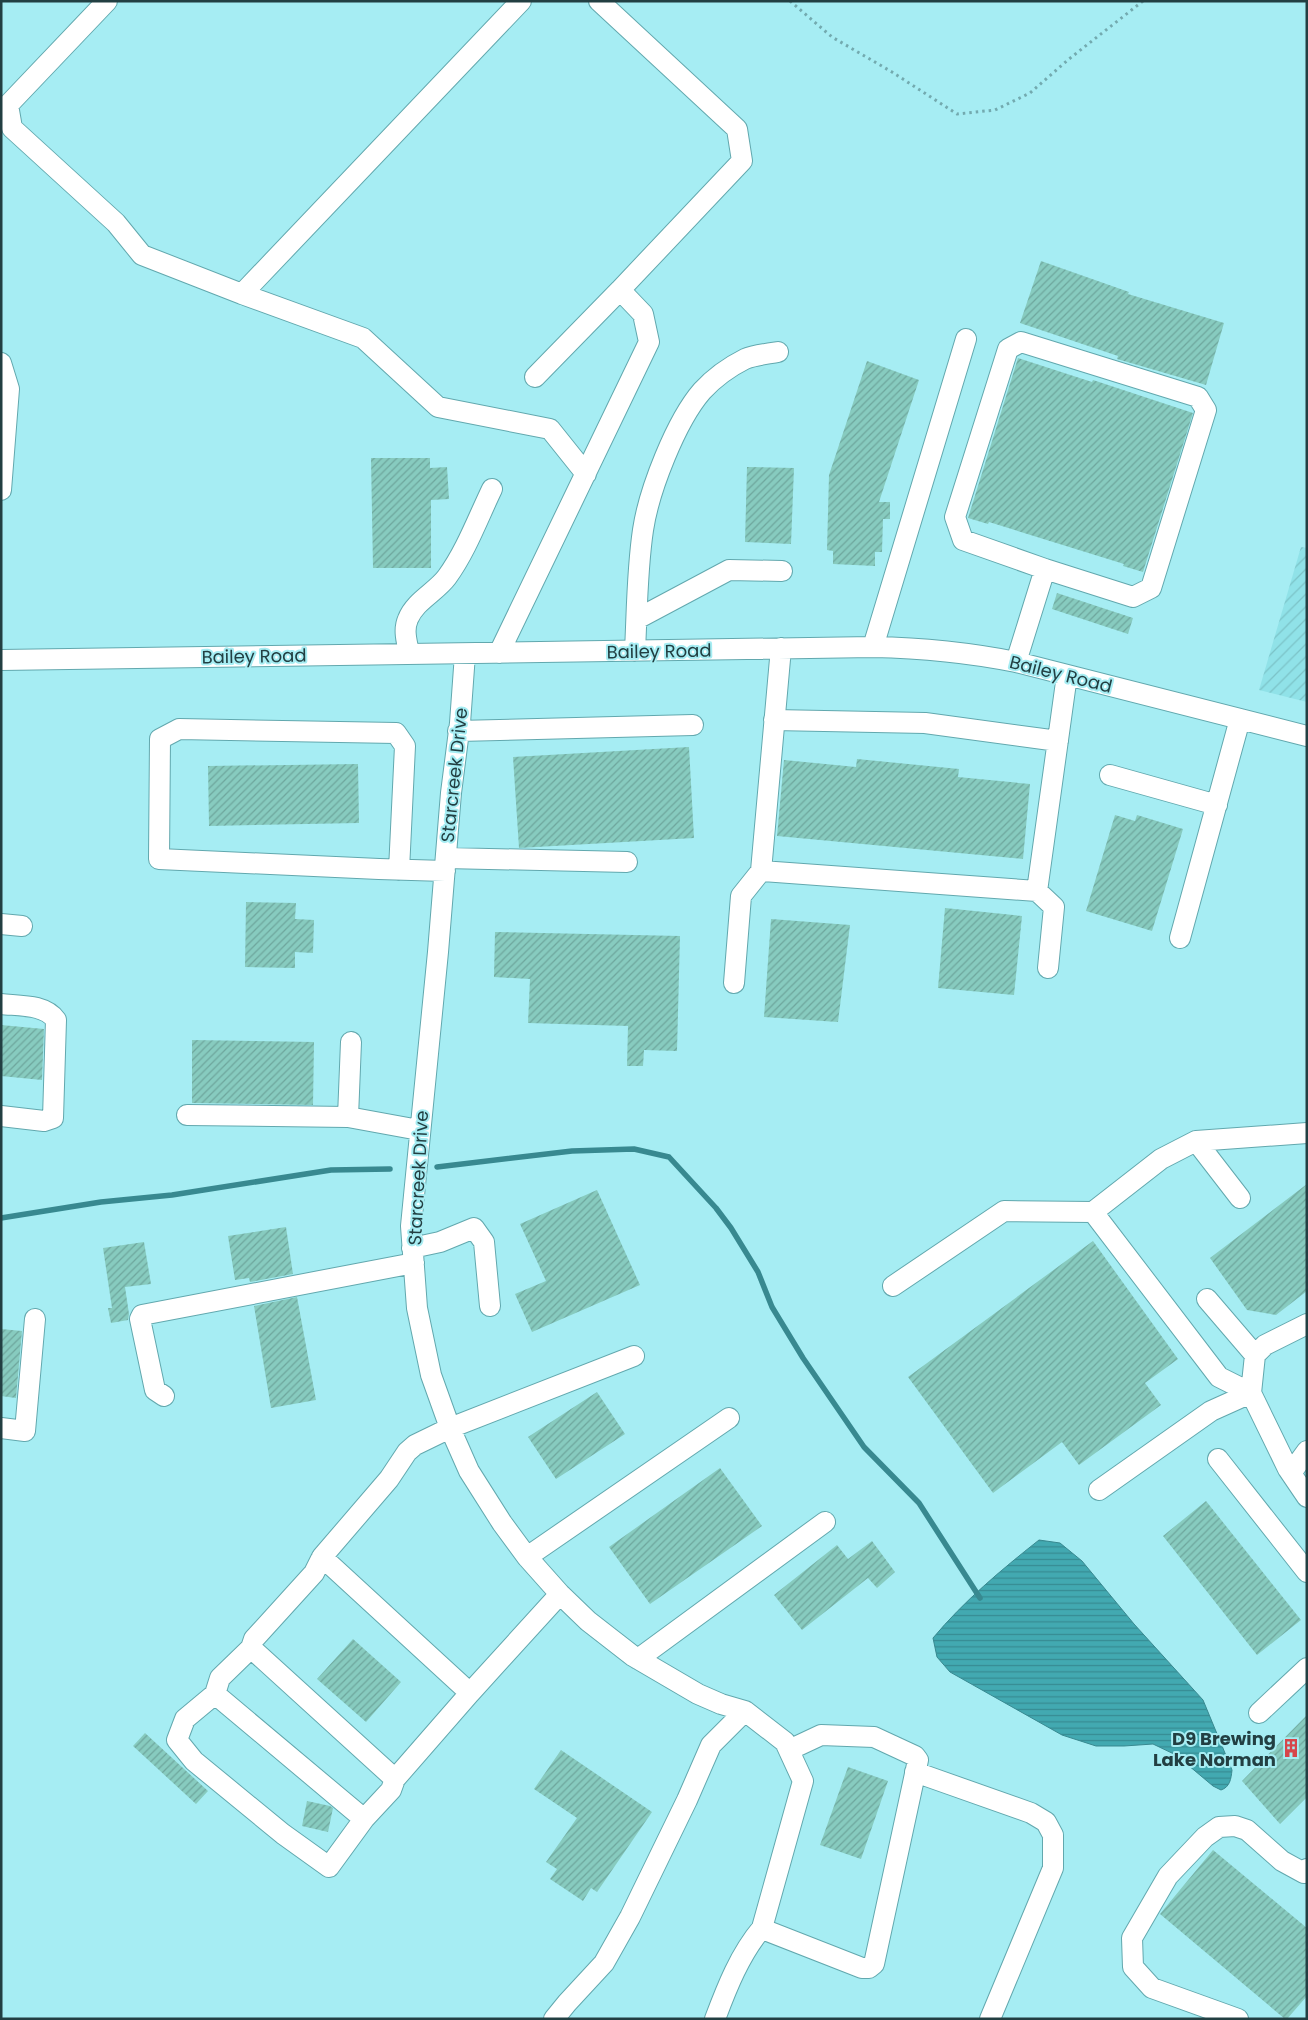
<svg xmlns="http://www.w3.org/2000/svg" width="1308" height="2020" font-family="Poppins,sans-serif">
<style>
.industrial{fill:url(#industrial-furrows)}
.water{fill:url(#water-rules);stroke:#388990}
.lines{fill:none;stroke-linecap:round;stroke-linejoin:round}
.stream{stroke:#388990;stroke-width:5.5}
.building{fill:url(#building-hatch)}
.minor-casing{stroke:#62a8ae;stroke-width:22}
.path{stroke:#73aaaf;stroke-width:3;stroke-dasharray:2.5 4;stroke-linecap:butt}
.minor{stroke:#fff;stroke-width:20}
.labels{text-anchor:middle;dominant-baseline:central;stroke-width:4;stroke-linejoin:round;paint-order:stroke}
.street-label{font-size:18px;fill:#223f42;stroke:#a6edf3}
.poi-label{font-size:18px;font-weight:bold;fill:#223f42;stroke:#a6edf3;text-anchor:end}
</style>
<defs>
<pattern id="industrial-furrows" width="10" height="10" patternUnits="userSpaceOnUse" patternTransform="scale(1.25)"><rect width="10" height="10" fill="#90e2e8"/><path d="M-1 1l2-2M0 10L10 0M9 11l2-2" fill="none" stroke="#7cc3c8"/></pattern>
<pattern id="water-rules" width="6" height="5" patternUnits="userSpaceOnUse" patternTransform="scale(1.25)"><rect width="6" height="5" fill="#42a9b1"/><path d="M0 2.5h6" fill="none" stroke="#378b92"/></pattern>
<pattern id="building-hatch" width="6" height="6" patternUnits="userSpaceOnUse" patternTransform="scale(1.25)"><rect width="6" height="6" fill="#87cbbf"/><path d="M-1 1l2-2M0 6l6-6M5 7l2-2" fill="none" stroke="#6ea69d"/></pattern>
</defs>
<rect width="100%" height="100%" fill="#a6edf3"/>
<path class="industrial" d="M 1301,547 L 1307,548 L 1307,702 L 1259,690 Z"/>
<path class="water" d="M 1039,1540 L 1060,1543 L 1082,1561 L 1134,1624 L 1203,1700 L 1232,1770 C 1231,1779 1230,1787 1221,1790 L 1213,1786 L 1176,1755 L 1153,1744 L 1124,1746 L 1096,1746 L 1062,1735 L 950,1672 L 937,1657 L 933,1638 C 964,1601 1001,1570 1039,1540 Z"/>
<g class="lines">
<path class="stream" d="M 437,1167 L 572,1151 L 634,1149 L 669,1157 L 716,1208 L 731,1228 L 758,1272 L 772,1307 L 803,1358 L 864,1447 L 919,1503 L 980,1598
M 1,1218 L 101,1202 L 172,1195 L 331,1170 L 390,1169"/>
</g>
<path class="building" d="M 1041,261 L 1129,292 L 1128,294 L 1224,323 L 1206,385 L 1117,359 L 1118,356 L 1020,323 Z
M 1018,358 L 1092,382 L 1093,380 L 1193,413 L 1143,572 L 1123,566 L 1124,564 L 989,522 L 988,524 L 968,518 Z
M 867,361 L 919,380 L 879,502 L 890,502 L 890,519 L 883,519 L 882,552 L 875,552 L 875,566 L 833,564 L 833,551 L 827,550 L 829,475 Z
M 371,458 L 430,458 L 430,468 L 447,467 L 449,499 L 431,500 L 431,568 L 373,568 Z
M 747,467 L 794,468 L 791,544 L 745,542 Z
M 1057,593 L 1133,618 L 1128,634 L 1052,609 Z
M 689,747 L 694,838 L 519,848 L 513,757 Z
M 857,759 L 959,769 L 958,777 L 1030,784 L 1023,859 L 777,836 L 784,760 L 856,767 Z
M 358,764 L 359,823 L 209,826 L 208,766 Z
M 1115,815 L 1135,821 L 1137,815 L 1183,829 L 1152,931 L 1086,911 Z
M 246,902 L 296,903 L 295,919 L 314,920 L 313,953 L 295,952 L 295,968 L 245,967 Z
M 945,908 L 1022,916 L 1014,995 L 938,988 Z
M 771,919 L 850,925 L 838,1022 L 764,1017 Z
M 495,932 L 680,936 L 677,1051 L 644,1050 L 643,1066 L 627,1066 L 628,1026 L 528,1023 L 530,979 L 494,977 Z
M 1,1025 L 44,1029 L 42,1080 L 1,1076 Z
M 192,1040 L 314,1042 L 313,1105 L 192,1103 Z
M 1307,1184 L 1307,1291 L 1276,1315 L 1247,1310 L 1210,1258 Z
M 597,1190 L 640,1285 L 532,1332 L 515,1294 L 546,1281 L 520,1224 Z
M 286,1227 L 293,1274 L 250,1282 L 249,1278 L 235,1280 L 228,1236 Z
M 1093,1241 L 1178,1359 L 1145,1383 L 1161,1405 L 1079,1465 L 1062,1442 L 993,1493 L 908,1377 Z
M 144,1242 L 151,1284 L 125,1287 L 129,1314 L 128,1320 L 111,1323 L 108,1308 L 112,1308 L 103,1248 Z
M 297,1297 L 316,1400 L 271,1408 L 254,1306 Z
M 1,1329 L 22,1331 L 16,1398 L 1,1396 Z
M 597,1392 L 625,1434 L 556,1479 L 528,1437 Z
M 720,1468 L 762,1526 L 650,1604 L 609,1547 Z
M 1206,1501 L 1301,1620 L 1257,1655 L 1163,1536 Z
M 872,1541 L 895,1572 L 877,1588 L 868,1578 L 802,1630 L 774,1595 L 837,1545 L 848,1559 Z
M 353,1639 L 401,1682 L 366,1722 L 317,1679 Z
M 1307,1715 L 1307,1797 L 1280,1824 L 1242,1781 Z
M 145,1733 L 208,1791 L 196,1804 L 133,1746 Z
M 561,1750 L 652,1812 L 597,1892 L 591,1888 L 583,1901 L 550,1879 L 557,1869 L 546,1862 L 577,1818 L 534,1789 Z
M 848,1767 L 888,1781 L 861,1859 L 820,1845 Z
M 307,1801 L 330,1806 L 333,1808 L 328,1832 L 302,1826 Z
M 1213,1850 L 1307,1928 L 1307,1996 L 1287,2019 L 1285,2019 L 1160,1914 Z"/>
<g class="lines">
<g class="minor-casing">
<path id="minor" d="M 107,1 L 8,105 L 12,128 L 116,223 L 142,255 L 242,294 L 521,1
M 242,294 L 363,338 L 438,407 L 550,429 L 586,474
M 1,363 L 9,389 L 1,490
M 535,377 L 620,290
M 637,619 L 729,570 L 782,571
M 873,647 L 966,339
M 781,648 L 761,871 L 1037,891 L 1067,675
M 635,651 C 637,611 637,570 643,530 C 649,490 676,421 702,391 C 714,378 729,367 745,359 C 754,355 767,354 778,352
M 409,653 C 407,642 403,630 408,619 C 415,601 436,592 447,577 C 466,551 478,518 492,489
M 499,653 L 649,342 L 643,314 L 620,290 L 742,161 L 737,129 L 599,1
M 465,654 L 460,723 L 451,793 L 438,952 L 411,1226 L 417,1308 L 431,1375 L 450,1428 L 469,1471 L 502,1523 L 527,1557 L 560,1594 L 588,1621 L 633,1656 L 698,1694 L 721,1704 L 745,1711 L 785,1742 L 803,1781 L 762,1928 L 765,1930 L 862,1968 L 869,1968 L 874,1964 L 918,1760 L 915,1756 L 874,1737 L 821,1735 L 789,1750
M 1,660 L 873,647 C 924,648 966,652 1016,662 L 1307,736
M 1016,662 L 1045,569 L 1133,597 L 1151,588 L 1206,410 L 1198,397 L 1021,342 L 1008,349 L 955,517 L 963,540 L 1045,569
M 774,720 L 925,723 L 1058,741
M 458,731 L 693,725
M 1110,775 L 1217,805
M 446,858 L 627,862
M 399,870 L 405,746 L 396,733 L 179,729 L 160,739 L 159,859 L 379,869 L 445,871
M 1037,891 L 1054,907 L 1048,968
M 1,924 L 22,926
M 1180,938 L 1240,719
M 734,983 L 741,896 L 761,871
M 1,1004 C 19,1006 45,1004 56,1020 L 53,1118 L 44,1121 L 1,1116
M 187,1115 L 348,1117 L 419,1130
M 348,1117 L 351,1042
M 1196,1141 L 1240,1198
M 1093,1212 L 1161,1159 L 1196,1141 L 1307,1133
M 412,1248 L 440,1242 L 474,1228 L 484,1242 L 490,1306
M 893,1286 L 1004,1211 L 1093,1212 L 1219,1377 L 1251,1393
M 1207,1299 L 1255,1355
M 1251,1393 L 1288,1469 L 1307,1497
M 1251,1393 L 1255,1355 L 1265,1345 L 1307,1324
M 164,1396 L 155,1390 L 140,1319 L 142,1315 L 414,1263
M 1,1428 L 25,1431 L 35,1319
M 1218,1459 L 1307,1572
M 1291,1473 L 1307,1451
M 1099,1490 L 1211,1411 L 1251,1393
M 322,1557 L 314,1573 L 254,1639 L 251,1648 L 220,1678 L 215,1694 L 185,1719 L 177,1740 L 194,1761 L 283,1834 L 329,1867 L 364,1819 L 391,1790 L 395,1779 L 470,1693
M 527,1557 L 729,1418
M 560,1594 L 470,1693 L 322,1557 L 389,1479 L 407,1452 L 415,1445 L 450,1428 L 634,1356
M 251,1648 L 395,1779
M 638,1659 L 825,1522
M 215,1694 L 364,1819
M 1259,1713 L 1307,1668
M 915,1772 L 1031,1813 L 1046,1822 L 1053,1835 L 1053,1868 L 990,2019
M 554,2019 L 567,2003 L 604,1963 L 630,1917 L 687,1800 L 711,1745 L 745,1711
M 715,2019 C 727,1987 740,1954 762,1928
M 1238,2019 L 1152,1988 L 1133,1967 L 1132,1938 L 1168,1876 L 1205,1837 L 1219,1827 L 1235,1826 L 1247,1830 L 1282,1861 L 1304,1873 L 1307,1869"/>
</g>
<path class="path" d="M 790,1 L 832,37 L 892,72 L 957,114 L 995,110 L 1030,93 L 1069,59 L 1143,1"/>
<use href="#minor" class="minor"/>
</g>
<defs>
<g id="building-bare" transform="scale(1.5)"><path d="M-4-6H4V6H1V3H-1V6H-4ZM-2.5-4.3h1.7v1.8h-1.7ZM.8-4.3h1.7v1.8H.8ZM-2.5-1h1.7V.8h-1.7ZM.8-1h1.7V.8H.8Z" fill="#d6464b" stroke="#a6edf3" stroke-width="2.5" paint-order="stroke"/></g>
</defs>
<g fill-rule="evenodd">
<use href="#building-bare" x="1291" y="1748"/>
</g>
<g class="labels">
<g class="street-label">
<text transform="translate(659 651) rotate(-1)">Bailey Road</text>
<text transform="translate(254 656) rotate(-1)">Bailey Road</text>
<text transform="translate(1061 674) rotate(14)">Bailey Road</text>
<text transform="translate(454 775) rotate(-84)">Starcreek Drive</text>
<text transform="translate(418 1178) rotate(-87)">Starcreek Drive</text>
</g>
<g class="poi-label">
<text x="1276" y="1738">D9 Brewing<tspan x="1276" dy="21">Lake Norman</tspan></text>
</g>
</g>
<rect width="1308" height="2020" fill="none" stroke="#223f42" stroke-width="5"/>
</svg>
